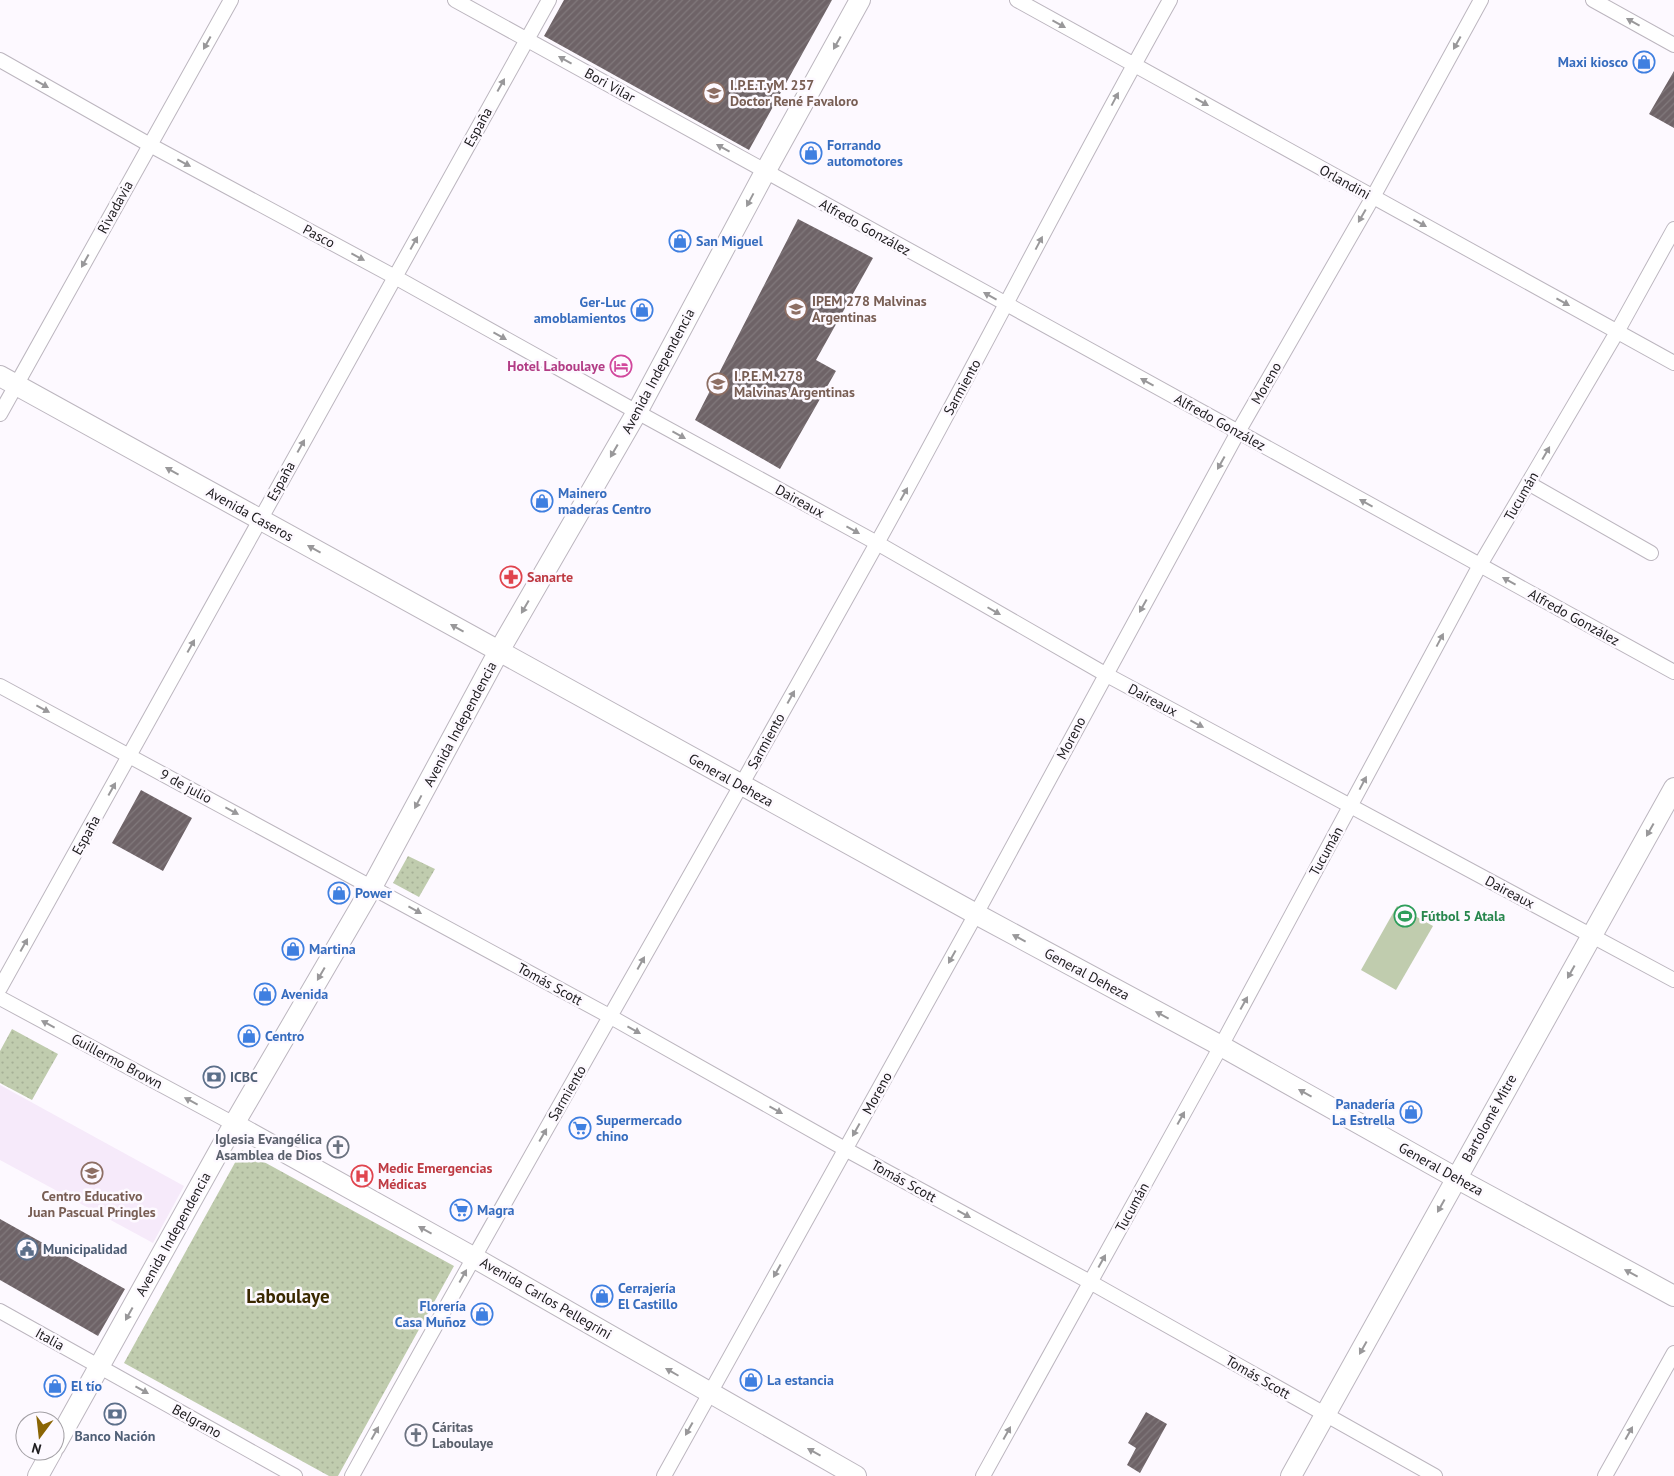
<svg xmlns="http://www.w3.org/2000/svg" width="1674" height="1476" font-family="'PT Sans',sans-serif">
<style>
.built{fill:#f6eafa}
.park{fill:url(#park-dots)}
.pitch{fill:#c0ccae}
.building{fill:url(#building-hatch)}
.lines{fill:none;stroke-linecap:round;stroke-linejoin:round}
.minor-casing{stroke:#bcb6bf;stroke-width:16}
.secondary-casing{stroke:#bcb6bf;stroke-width:22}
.minor{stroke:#fff;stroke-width:14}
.secondary{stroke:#fff;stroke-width:20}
.oneway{fill:#99989a}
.labels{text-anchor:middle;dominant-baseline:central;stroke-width:5;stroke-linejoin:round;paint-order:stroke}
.shop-label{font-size:14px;font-weight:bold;fill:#366cbe;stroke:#fdf9ff;text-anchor:start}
.street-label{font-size:14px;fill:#1d1b1e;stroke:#fdf9ff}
.education-label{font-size:14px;font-weight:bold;fill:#785e54;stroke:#fdf9ff;text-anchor:start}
.hotel-label{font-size:14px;font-weight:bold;fill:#b23c85;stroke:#fdf9ff;text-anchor:end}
.health-label{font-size:14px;font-weight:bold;fill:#be3a42;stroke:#fdf9ff;text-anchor:start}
.leisure-label{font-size:14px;font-weight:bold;fill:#27864d;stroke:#fdf9ff;text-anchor:start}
.service-label{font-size:14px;font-weight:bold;fill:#4e5e75;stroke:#fdf9ff;text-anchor:start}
.worship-label{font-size:14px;font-weight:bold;fill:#5b616d;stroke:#fdf9ff;text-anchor:end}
.district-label{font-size:19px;font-weight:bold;fill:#3a2800;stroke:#fdf9ff}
</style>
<defs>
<pattern id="park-dots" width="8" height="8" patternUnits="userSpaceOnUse" patternTransform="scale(1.25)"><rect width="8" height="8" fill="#c0ccae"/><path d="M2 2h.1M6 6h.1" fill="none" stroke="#a5af95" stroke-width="1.8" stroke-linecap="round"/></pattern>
<pattern id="building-hatch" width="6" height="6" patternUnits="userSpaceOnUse" patternTransform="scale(1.25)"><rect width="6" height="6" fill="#6e6367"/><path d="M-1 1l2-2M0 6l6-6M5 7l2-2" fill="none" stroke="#81797c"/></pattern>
</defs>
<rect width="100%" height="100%" fill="#fdf9ff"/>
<path class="built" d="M 0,1085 L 184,1186 L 153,1243 L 0,1160 Z"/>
<path class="park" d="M 408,856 L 435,869 L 419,897 L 393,883 Z
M 12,1029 L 58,1054 L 32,1100 L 0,1083 L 0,1051 Z
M 242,1150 L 454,1266 L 338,1476 L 329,1476 L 124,1363 Z"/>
<path class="pitch" d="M 1397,906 L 1433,926 L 1396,990 L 1361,970 Z"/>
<path class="building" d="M 564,0 L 832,0 L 749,150 L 544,36 Z
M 1674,71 L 1674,128 L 1649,114 Z
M 798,219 L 873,258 L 816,360 L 836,371 L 780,469 L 695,420 Z
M 141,790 L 192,818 L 163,871 L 112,843 Z
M 0,1219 L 125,1289 L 98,1336 L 0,1280 Z
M 1146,1412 L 1167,1424 L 1140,1473 L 1127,1465 L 1136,1448 L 1128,1443 Z"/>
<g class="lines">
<g class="minor-casing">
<path id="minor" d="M 455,0 L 1674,672
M 1017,0 L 1674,363
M 1593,0 L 1674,45
M 0,60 L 150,145 L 395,277 L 637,412 L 877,543 L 1105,674 L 1674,980
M 0,414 L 231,0
M 1528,483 L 1651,553
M 0,686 L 611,1017 L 845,1149 L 1090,1282 L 1435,1476
M 0,988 C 185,660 365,329 549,0
M 0,998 L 234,1124
M 0,1311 L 295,1476
M 352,1476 C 524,1164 703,856 876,545 C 976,365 1069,180 1170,0
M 664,1476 L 976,914 L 1238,432 L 1373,197 L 1481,0
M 983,1476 L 1221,1046 L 1480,565 L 1617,332 L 1674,229
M 1605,1476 L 1674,1353"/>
</g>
<g class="secondary-casing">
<path id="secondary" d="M 0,376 L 976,914 L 1221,1046 L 1456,1178 L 1674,1296
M 234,1124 L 473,1257 L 856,1476
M 55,1446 L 234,1124 L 372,887 L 499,651 L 637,412 L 765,172 L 860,0
M 38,1476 L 52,1451
M 1291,1476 L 1674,788"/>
</g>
<use href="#minor" class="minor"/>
<use href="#secondary" class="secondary"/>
</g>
<defs><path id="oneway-solid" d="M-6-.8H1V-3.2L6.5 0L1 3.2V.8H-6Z" transform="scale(1.25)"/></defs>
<g class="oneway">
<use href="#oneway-solid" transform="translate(1633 22) rotate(-151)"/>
<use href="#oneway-solid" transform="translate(1059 24) rotate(29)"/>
<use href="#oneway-solid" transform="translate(207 43) rotate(119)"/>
<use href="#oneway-solid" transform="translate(837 43) rotate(119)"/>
<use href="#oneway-solid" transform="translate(1457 43) rotate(119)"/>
<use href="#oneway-solid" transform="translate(565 60) rotate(-151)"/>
<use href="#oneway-solid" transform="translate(42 84) rotate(29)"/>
<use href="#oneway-solid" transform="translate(501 85) rotate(-61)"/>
<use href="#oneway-solid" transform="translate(1115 99) rotate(-62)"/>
<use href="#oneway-solid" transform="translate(1202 102) rotate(29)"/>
<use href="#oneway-solid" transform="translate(723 148) rotate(-151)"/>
<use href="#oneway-solid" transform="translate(184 163) rotate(28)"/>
<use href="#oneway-solid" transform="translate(750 200) rotate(118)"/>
<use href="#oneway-solid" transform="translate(1362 216) rotate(120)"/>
<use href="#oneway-solid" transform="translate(1420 223) rotate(29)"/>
<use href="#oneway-solid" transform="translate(414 243) rotate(-61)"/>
<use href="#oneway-solid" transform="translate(1039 243) rotate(-62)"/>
<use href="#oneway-solid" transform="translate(358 257) rotate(28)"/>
<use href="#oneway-solid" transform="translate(85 261) rotate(119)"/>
<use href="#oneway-solid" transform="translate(990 296) rotate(-151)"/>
<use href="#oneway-solid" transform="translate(1563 302) rotate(29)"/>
<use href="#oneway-solid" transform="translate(500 336) rotate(29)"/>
<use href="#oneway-solid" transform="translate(1147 382) rotate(-151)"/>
<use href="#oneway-solid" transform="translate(679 435) rotate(29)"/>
<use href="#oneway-solid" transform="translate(301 446) rotate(-61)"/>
<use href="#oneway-solid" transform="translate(614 451) rotate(120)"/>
<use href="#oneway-solid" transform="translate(1546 453) rotate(-60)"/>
<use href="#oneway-solid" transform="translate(1221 463) rotate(119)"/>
<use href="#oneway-solid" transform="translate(172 471) rotate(-151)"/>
<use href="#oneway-solid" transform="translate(904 494) rotate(-61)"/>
<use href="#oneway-solid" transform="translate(1366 503) rotate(-151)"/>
<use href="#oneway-solid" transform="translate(853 530) rotate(29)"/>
<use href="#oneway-solid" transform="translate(314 549) rotate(-151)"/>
<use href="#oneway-solid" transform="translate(1509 581) rotate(-151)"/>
<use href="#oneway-solid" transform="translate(1143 606) rotate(119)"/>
<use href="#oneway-solid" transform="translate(525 607) rotate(120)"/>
<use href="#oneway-solid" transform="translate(994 611) rotate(30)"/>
<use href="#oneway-solid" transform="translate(457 628) rotate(-151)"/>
<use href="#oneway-solid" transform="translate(1440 640) rotate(-62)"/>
<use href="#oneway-solid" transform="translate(191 646) rotate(-61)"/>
<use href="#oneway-solid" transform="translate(791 697) rotate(-61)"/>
<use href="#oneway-solid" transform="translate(43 709) rotate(28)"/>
<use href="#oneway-solid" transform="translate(1197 724) rotate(28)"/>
<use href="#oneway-solid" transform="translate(1363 783) rotate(-62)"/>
<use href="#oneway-solid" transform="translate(112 789) rotate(-61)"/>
<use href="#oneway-solid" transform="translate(418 802) rotate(118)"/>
<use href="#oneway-solid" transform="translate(232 811) rotate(28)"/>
<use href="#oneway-solid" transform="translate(1650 830) rotate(119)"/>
<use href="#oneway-solid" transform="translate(415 910) rotate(29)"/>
<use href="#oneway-solid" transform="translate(1019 938) rotate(-152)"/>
<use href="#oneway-solid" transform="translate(24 945) rotate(-61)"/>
<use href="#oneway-solid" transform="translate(952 957) rotate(119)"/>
<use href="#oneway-solid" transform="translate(641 963) rotate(-61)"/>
<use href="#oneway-solid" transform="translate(1571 972) rotate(119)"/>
<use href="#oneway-solid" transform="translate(321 974) rotate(120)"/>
<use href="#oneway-solid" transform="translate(1244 1003) rotate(-61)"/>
<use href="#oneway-solid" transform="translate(1162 1015) rotate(-152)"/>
<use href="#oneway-solid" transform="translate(48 1024) rotate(-152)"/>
<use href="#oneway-solid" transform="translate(634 1030) rotate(29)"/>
<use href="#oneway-solid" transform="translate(1305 1093) rotate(-151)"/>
<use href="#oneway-solid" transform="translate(191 1101) rotate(-152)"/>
<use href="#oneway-solid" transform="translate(776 1110) rotate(29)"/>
<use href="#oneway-solid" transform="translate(1181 1118) rotate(-61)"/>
<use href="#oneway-solid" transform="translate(856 1130) rotate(119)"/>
<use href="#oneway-solid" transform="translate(543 1135) rotate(-60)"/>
<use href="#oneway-solid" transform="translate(1441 1206) rotate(119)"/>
<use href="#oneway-solid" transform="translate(964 1214) rotate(29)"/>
<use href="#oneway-solid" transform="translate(425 1230) rotate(-151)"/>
<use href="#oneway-solid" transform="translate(1102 1261) rotate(-61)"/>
<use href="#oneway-solid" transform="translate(777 1271) rotate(119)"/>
<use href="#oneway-solid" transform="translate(1631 1273) rotate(-152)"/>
<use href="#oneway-solid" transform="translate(463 1276) rotate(-61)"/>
<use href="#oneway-solid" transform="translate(129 1314) rotate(119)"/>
<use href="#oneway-solid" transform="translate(1363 1348) rotate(119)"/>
<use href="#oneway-solid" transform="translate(672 1372) rotate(-150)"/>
<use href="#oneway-solid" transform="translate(142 1390) rotate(29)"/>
<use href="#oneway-solid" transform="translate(689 1429) rotate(119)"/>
<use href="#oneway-solid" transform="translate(375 1433) rotate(-61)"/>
<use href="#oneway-solid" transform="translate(1007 1433) rotate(-61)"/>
<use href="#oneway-solid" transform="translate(1629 1433) rotate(-61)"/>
<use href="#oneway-solid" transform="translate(814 1452) rotate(-151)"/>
</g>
<defs>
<g id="shop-ring" transform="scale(1.125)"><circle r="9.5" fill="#fdf9ff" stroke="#3f7fe0" stroke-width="1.5"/><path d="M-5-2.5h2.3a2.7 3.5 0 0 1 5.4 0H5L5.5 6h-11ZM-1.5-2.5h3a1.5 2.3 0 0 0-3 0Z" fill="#3f7fe0"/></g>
<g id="school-ring" transform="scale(1.125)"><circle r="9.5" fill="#fdf9ff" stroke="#8d6e63" stroke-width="1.5"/><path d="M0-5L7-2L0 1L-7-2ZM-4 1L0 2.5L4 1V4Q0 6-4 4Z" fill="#8d6e63"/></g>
<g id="hotel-ring" transform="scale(1.125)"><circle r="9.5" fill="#fdf9ff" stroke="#d1479c" stroke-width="1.5"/><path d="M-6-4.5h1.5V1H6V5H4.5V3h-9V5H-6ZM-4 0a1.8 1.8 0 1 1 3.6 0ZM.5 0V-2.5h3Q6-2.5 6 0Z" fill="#d1479c"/></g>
<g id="pharmacy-ring" transform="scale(1.125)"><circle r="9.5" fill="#fdf9ff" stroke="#e0444e" stroke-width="1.5"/><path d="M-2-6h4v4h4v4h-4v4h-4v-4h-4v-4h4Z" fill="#e0444e"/></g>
<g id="stadium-ring" transform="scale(1.125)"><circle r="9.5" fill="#fdf9ff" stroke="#2e9e5b" stroke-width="1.5"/><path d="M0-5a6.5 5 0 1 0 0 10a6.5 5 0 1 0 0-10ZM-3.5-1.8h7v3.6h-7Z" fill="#2e9e5b"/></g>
<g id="bank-ring" transform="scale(1.125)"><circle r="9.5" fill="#fdf9ff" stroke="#5c6f8a" stroke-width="1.5"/><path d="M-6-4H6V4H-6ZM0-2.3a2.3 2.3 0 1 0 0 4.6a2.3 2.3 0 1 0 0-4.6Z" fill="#5c6f8a"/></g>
<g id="supermarket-ring" transform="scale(1.125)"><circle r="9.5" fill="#fdf9ff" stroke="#3f7fe0" stroke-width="1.5"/><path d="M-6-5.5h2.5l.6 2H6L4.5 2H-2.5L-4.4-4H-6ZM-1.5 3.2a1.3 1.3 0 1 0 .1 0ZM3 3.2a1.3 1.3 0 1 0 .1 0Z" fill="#3f7fe0"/></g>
<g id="church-ring" transform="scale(1.125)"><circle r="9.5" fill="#fdf9ff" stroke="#6b7280" stroke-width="1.5"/><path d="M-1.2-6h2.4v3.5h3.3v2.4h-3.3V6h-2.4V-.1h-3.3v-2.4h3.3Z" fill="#6b7280"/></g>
<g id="hospital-ring" transform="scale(1.125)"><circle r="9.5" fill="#fdf9ff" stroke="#e0444e" stroke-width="1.5"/><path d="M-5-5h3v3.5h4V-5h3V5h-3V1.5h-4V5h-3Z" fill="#e0444e"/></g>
<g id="civic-ring" transform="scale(1.125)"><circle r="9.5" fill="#fdf9ff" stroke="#5c6f8a" stroke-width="1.5"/><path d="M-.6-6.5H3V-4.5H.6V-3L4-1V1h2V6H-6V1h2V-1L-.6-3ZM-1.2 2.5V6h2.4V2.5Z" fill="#5c6f8a"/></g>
</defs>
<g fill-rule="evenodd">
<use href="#shop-ring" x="1644" y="62"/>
<use href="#school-ring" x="714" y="93"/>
<use href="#shop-ring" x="811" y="153"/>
<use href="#shop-ring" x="680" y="241"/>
<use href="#school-ring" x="796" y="309"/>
<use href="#shop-ring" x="642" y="310"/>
<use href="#hotel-ring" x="621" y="366"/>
<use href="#school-ring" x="718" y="384"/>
<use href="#shop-ring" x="542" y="501"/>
<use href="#pharmacy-ring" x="511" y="577"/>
<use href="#shop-ring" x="339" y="893"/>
<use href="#stadium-ring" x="1405" y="916"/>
<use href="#shop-ring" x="293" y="949"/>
<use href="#shop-ring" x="265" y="994"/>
<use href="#shop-ring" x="249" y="1036"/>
<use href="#bank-ring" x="214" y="1077"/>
<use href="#shop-ring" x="1411" y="1112"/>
<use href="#supermarket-ring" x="580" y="1128"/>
<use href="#church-ring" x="338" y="1147"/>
<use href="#school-ring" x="92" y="1173"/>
<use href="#hospital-ring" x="362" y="1176"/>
<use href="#supermarket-ring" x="461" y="1210"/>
<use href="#civic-ring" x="27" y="1249"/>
<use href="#shop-ring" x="602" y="1296"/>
<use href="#shop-ring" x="482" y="1314"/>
<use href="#shop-ring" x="751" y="1380"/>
<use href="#shop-ring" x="55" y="1386"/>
<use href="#bank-ring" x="115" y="1414"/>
<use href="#church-ring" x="416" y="1435"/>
</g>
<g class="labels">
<g class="shop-label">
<text x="1628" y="62" text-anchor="end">Maxi kiosco</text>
<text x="827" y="145">Forrando<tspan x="827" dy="16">automotores</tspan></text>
<text x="696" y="241">San Miguel</text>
<text x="626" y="302" text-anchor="end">Ger-Luc<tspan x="626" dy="16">amoblamientos</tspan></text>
<text x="558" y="493">Mainero<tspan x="558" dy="16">maderas Centro</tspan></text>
<text x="355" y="893">Power</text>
<text x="309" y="949">Martina</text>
<text x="281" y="994">Avenida</text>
<text x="265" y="1036">Centro</text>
<text x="1395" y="1104" text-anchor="end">Panadería<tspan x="1395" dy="16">La Estrella</tspan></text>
<text x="596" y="1120">Supermercado<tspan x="596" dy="16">chino</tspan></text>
<text x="477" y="1210">Magra</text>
<text x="618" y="1288">Cerrajería<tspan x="618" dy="16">El Castillo</tspan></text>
<text x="466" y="1306" text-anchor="end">Florería<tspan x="466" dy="16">Casa Muñoz</tspan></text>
<text x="767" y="1380">La estancia</text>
<text x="71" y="1386">El tío</text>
</g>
<g class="street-label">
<text transform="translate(610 85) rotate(29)">Bori Vilar</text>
<text transform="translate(478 127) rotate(-61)">España</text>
<text transform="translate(1345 182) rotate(29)">Orlandini</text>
<text transform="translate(115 207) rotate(-61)">Rivadavia</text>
<text transform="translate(865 227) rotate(29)">Alfredo González</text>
<text transform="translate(319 236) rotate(28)">Pasco</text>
<text transform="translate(658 371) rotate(-62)">Avenida Independencia</text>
<text transform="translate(1266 383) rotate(-60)">Moreno</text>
<text transform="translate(962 387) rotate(-61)">Sarmiento</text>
<text transform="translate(1220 422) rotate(29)">Alfredo González</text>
<text transform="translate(281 481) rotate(-61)">España</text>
<text transform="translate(1521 496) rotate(-60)">Tucumán</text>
<text transform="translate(800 501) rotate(29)">Daireaux</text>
<text transform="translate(250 514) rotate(29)">Avenida Caseros</text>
<text transform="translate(1574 617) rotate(29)">Alfredo González</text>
<text transform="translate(1153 700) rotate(28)">Daireaux</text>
<text transform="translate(460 724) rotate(-62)">Avenida Independencia</text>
<text transform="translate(1071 738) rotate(-62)">Moreno</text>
<text transform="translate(766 741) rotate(-61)">Sarmiento</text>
<text transform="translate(731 780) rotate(29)">General Deheza</text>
<text transform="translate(186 786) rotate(28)">9 de julio</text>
<text transform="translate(86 835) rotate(-61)">España</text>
<text transform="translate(1326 851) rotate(-61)">Tucumán</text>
<text transform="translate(1510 892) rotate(28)">Daireaux</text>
<text transform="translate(1087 974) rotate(28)">General Deheza</text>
<text transform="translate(550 984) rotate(29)">Tomás Scott</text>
<text transform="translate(117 1061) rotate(28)">Guillermo Brown</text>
<text transform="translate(567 1093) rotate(-60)">Sarmiento</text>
<text transform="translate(877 1093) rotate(-61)">Moreno</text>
<text transform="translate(1489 1118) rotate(-61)">Bartolomé Mitre</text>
<text transform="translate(1441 1169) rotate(29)">General Deheza</text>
<text transform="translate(904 1181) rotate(29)">Tomás Scott</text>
<text transform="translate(1132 1207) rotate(-61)">Tucumán</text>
<text transform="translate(173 1234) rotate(-61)">Avenida Independencia</text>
<text transform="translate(546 1298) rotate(30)">Avenida Carlos Pellegrini</text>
<text transform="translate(50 1339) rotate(29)">Italia</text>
<text transform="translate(1258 1377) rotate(30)">Tomás Scott</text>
<text transform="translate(197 1421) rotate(29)">Belgrano</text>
</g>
<g class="education-label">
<text x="730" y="85">I.P.E.T.yM. 257<tspan x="730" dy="16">Doctor René Favaloro</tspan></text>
<text x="812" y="301">IPEM 278 Malvinas<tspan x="812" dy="16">Argentinas</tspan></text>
<text x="734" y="376">I.P.E.M. 278<tspan x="734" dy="16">Malvinas Argentinas</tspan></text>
<text x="92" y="1196" text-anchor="middle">Centro Educativo<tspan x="92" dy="16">Juan Pascual Pringles</tspan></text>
</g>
<g class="hotel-label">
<text x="605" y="366">Hotel Laboulaye</text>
</g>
<g class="health-label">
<text x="527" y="577">Sanarte</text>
<text x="378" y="1168">Medic Emergencias<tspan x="378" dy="16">Médicas</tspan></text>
</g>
<g class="leisure-label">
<text x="1421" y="916">Fútbol 5 Atala</text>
</g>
<g class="service-label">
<text x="230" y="1077">ICBC</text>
<text x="43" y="1249">Municipalidad</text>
<text x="115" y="1436" text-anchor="middle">Banco Nación</text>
</g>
<g class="worship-label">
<text x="322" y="1139">Iglesia Evangélica<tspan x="322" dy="16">Asamblea de Dios</tspan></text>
<text x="432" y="1427" text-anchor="start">Cáritas<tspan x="432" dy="16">Laboulaye</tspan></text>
</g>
<g class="district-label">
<text x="288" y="1296">Laboulaye</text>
</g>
</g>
<g transform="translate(40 1436) rotate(195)"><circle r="24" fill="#fdf9ff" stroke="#a3a0a5"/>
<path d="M0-4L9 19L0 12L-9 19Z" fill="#8a6504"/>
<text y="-8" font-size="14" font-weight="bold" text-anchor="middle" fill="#1d1b1e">N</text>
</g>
</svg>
